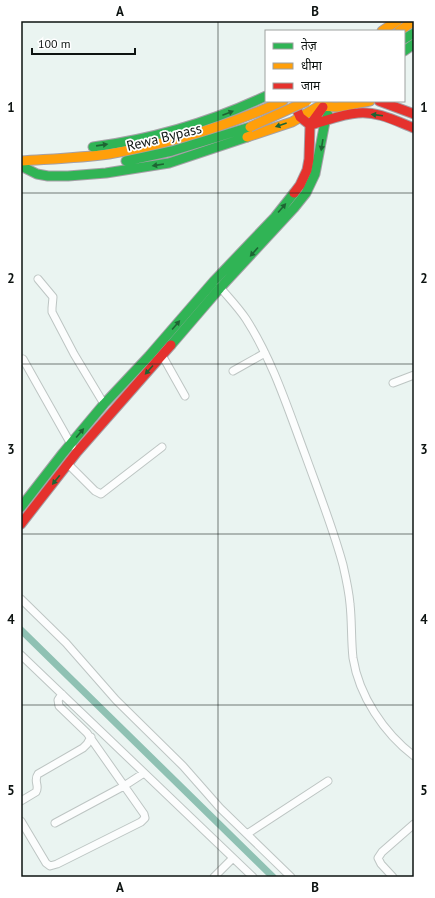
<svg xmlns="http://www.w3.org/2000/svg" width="435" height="898" font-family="'PT Sans','Noto Sans Devanagari',sans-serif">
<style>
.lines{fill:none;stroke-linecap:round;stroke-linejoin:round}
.canal{stroke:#8fc1b3;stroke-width:7}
.street-casing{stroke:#bdc5c3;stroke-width:9}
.fast-casing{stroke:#a5a0a7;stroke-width:11}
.slow-casing{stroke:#a5a0a7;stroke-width:11}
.jam-casing{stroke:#a5a0a7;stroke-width:11}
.street{stroke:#fcfdfd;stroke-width:7}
.fast{stroke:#30b455;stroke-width:9}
.slow{stroke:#ff9f0a;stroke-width:9}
.jam{stroke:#e5322d;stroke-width:9}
.slow-bridge-casing{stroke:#a5a0a7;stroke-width:11;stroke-linecap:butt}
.slow-bridge{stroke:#ff9f0a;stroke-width:9}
.oneway{fill:#1e6433}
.grid{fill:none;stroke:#0d1311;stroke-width:1;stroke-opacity:0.55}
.labels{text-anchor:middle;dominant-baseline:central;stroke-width:3.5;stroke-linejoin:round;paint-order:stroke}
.street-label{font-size:14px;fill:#0d1311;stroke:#fff}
.neatline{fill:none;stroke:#0d1311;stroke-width:1.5}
.grid-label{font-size:13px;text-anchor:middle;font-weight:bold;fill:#0d1311}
</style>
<rect width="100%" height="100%" fill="#eaf4f1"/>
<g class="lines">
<path class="canal" d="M 21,630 L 273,877"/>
<g class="street-casing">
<path id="street" d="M 38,279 L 53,297 L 52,308 L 52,312 L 74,354 L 104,404
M 219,286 C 228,297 238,307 246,319 C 273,361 288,409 306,457 C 319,493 333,528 343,565 C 346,578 349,591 350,604 C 352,622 351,640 353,658 C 359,696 384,733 414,756
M 162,355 L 185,396
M 23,359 L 72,446
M 233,371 L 265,353
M 393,383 L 414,375
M 68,464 L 95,491 L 101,494 L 162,447
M 21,599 L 66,643 L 116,700 L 183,766 L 220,808 L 291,877
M 21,655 L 253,877
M 21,801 L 36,792 C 40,786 33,781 38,774 L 83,748 L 87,744 L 91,737
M 21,821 L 46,863 L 50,866 L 57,864 L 141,822 L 145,818 L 144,814 L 87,733 L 59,706 L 58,700 L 62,694
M 55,823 L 124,786 L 144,773
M 247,834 L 328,781
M 214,877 L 233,858
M 393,877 L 381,864 L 378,858 L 382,852 L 414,824"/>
</g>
<g class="fast-casing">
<path id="fast" d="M 404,39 L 414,33
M 404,51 L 414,44
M 93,147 C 153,139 211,122 266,96
M 126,161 L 172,151 L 250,127
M 25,168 L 37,174 L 48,176 L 68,176 L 106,173 L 169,163 L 247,137
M 171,345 L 220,288 L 294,208 L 306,193 L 315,174 L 325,122 L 328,115
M 21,507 L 63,453 L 104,404 L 149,356 L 214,281 L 275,217 L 294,193"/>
</g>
<g class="slow-casing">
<path id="slow" d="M 382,31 L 397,21
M 399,31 L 414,21
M 319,106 L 337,107 L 370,101
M 247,137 L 292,122 L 328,101
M 21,161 C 50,159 80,158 109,154 C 169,144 227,126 283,101"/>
</g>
<g class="jam-casing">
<path id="jam" d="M 379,101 L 414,114
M 297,110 L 300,117 L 310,125 C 326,121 342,114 358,113 C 377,111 396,121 414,128
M 294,193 L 300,185 L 307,170 L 309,159 L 310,125 L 323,107
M 21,524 L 77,452 L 171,345"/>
</g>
<use href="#street" class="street"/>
<use href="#fast" class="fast"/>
<use href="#slow" class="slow"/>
<use href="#jam" class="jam"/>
<g class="slow-bridge-casing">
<path id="slow-bridge" d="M 250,127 L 307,101"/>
</g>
<use href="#slow-bridge" class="slow-bridge"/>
</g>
<defs><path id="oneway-solid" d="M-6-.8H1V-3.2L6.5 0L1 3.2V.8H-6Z"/></defs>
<g class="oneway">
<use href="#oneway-solid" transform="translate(228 113) rotate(-21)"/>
<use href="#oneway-solid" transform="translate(377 115) rotate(-173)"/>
<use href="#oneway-solid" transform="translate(281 125) rotate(161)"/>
<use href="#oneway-solid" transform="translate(102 145) rotate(-8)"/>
<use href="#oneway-solid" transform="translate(322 145) rotate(99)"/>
<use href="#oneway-solid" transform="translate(158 165) rotate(171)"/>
<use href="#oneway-solid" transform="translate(282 208) rotate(-49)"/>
<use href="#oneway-solid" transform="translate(254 252) rotate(132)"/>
<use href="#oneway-solid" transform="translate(176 325) rotate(-49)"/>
<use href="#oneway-solid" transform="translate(149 370) rotate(132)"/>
<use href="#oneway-solid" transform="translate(80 433) rotate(-50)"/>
<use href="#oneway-solid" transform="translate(56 480) rotate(129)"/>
</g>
<path class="grid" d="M 218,21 L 218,877M 21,193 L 414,193M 21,364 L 414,364M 21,534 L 414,534M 21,705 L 414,705"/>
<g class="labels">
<g class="street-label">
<text transform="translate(164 137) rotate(-14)">Rewa Bypass</text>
</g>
</g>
<rect width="435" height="898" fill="none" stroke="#ffffff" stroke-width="44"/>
<rect x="265" y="30" width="140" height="72" fill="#ffffff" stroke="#9ea1a0"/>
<rect x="273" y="43" width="20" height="6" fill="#30b455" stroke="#9ea1a0"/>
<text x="301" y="50" font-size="12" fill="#0d1311">तेज़</text>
<rect x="273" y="63" width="20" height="6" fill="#ff9f0a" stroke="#9ea1a0"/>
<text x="301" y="70" font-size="12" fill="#0d1311">धीमा</text>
<rect x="273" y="83" width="20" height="6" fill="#e5322d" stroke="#9ea1a0"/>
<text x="301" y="90" font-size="12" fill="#0d1311">जाम</text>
<path d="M32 48v6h103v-6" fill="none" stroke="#0d1311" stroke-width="2"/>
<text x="38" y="48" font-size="12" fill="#0d1311" stroke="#ffffff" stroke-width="3" paint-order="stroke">100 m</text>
<rect x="22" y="22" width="391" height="854" class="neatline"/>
<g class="grid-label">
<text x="120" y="16">A</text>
<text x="315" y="16">B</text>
<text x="11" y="112">1</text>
<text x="424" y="112">1</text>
<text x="11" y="283">2</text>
<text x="424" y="283">2</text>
<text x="11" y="454">3</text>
<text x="424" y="454">3</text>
<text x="11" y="624">4</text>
<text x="424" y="624">4</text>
<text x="11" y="795">5</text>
<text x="424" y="795">5</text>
<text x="120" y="892">A</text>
<text x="315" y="892">B</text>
</g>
</svg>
